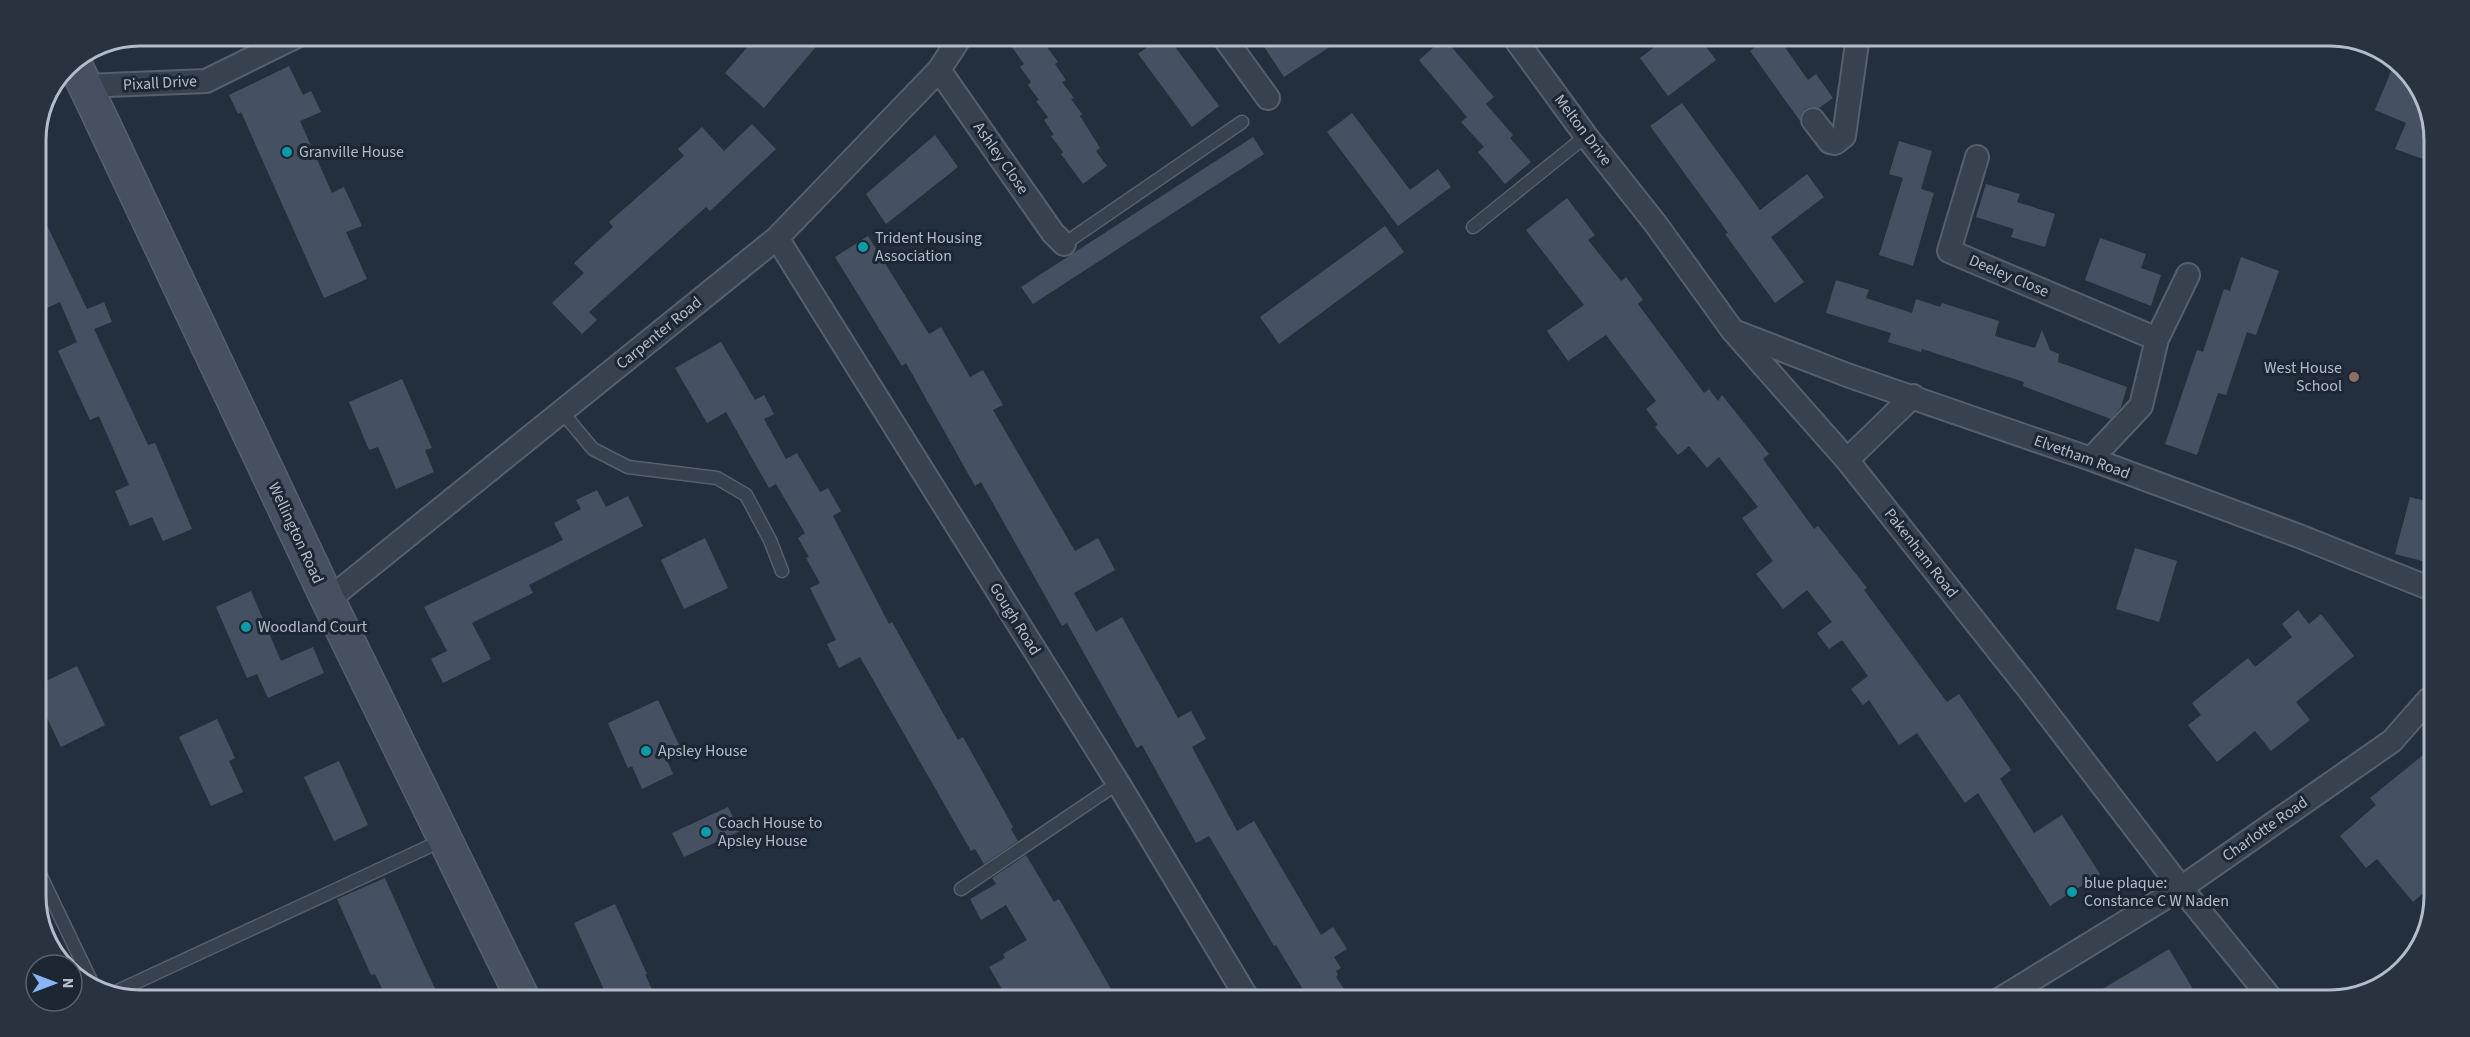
<svg xmlns="http://www.w3.org/2000/svg" width="2470" height="1037" font-family="'Source Sans 3',sans-serif">
<style>
.building{fill:#455162}
.lines{fill:none;stroke-linecap:round;stroke-linejoin:round}
.lane-casing{stroke:#565f6c;stroke-width:15}
.street-casing{stroke:#565f6c;stroke-width:26}
.secondary-casing{stroke:#565f6c;stroke-width:36}
.lane{stroke:#38414e;stroke-width:12}
.street{stroke:#38414e;stroke-width:22}
.secondary{stroke:#465061;stroke-width:33}
.culture-dot{fill:#0f9aa8;stroke:#1d2633;stroke-width:2}
.education-dot{fill:#8d6e63;stroke:#1d2633;stroke-width:2}
.labels{text-anchor:middle;dominant-baseline:central;stroke-width:6;stroke-linejoin:round;paint-order:stroke}
.street-label{font-size:16px;fill:#b4bcc9;stroke:#1d2633}
.poi-label{font-size:16px;fill:#b4bcc9;stroke:#1d2633;text-anchor:start}
.rim{fill:none;stroke:#b4bcc9;stroke-width:3}
</style>
<rect width="100%" height="100%" fill="#242f3e"/>
<path class="building" d="M 757,36 L 825,36 L 764,108 L 725,73 Z
M 1027,36 L 1039,36 L 1058,62 L 1055,64 L 1066,80 L 1062,82 L 1074,98 L 1071,99 L 1082,114 L 1080,116 L 1100,148 L 1096,151 L 1107,166 L 1083,184 L 1061,154 L 1063,152 L 1051,136 L 1054,135 L 1044,120 L 1048,117 L 1036,101 L 1039,100 L 1028,85 L 1031,82 L 1020,67 L 1024,64 L 1012,47 Z
M 1162,36 L 1167,36 L 1219,106 L 1192,127 L 1138,54 Z
M 1277,36 L 1346,36 L 1284,77 L 1263,45 Z
M 1669,36 L 1698,36 L 1716,60 L 1668,96 L 1640,58 Z
M 1771,36 L 1777,36 L 1808,80 L 1816,74 L 1833,98 L 1819,108 L 1812,107 L 1805,109 L 1801,114 L 1800,121 L 1750,51 Z
M 1444,38 L 1494,97 L 1486,104 L 1513,135 L 1510,138 L 1531,162 L 1505,184 L 1478,152 L 1484,147 L 1461,122 L 1467,117 L 1419,60 Z
M 2394,64 L 2416,82 L 2434,134 L 2434,163 L 2395,149 L 2406,123 L 2375,110 Z
M 289,66 L 303,95 L 311,91 L 321,112 L 300,121 L 332,193 L 344,187 L 362,226 L 346,232 L 367,279 L 324,298 L 241,112 L 238,114 L 229,95 Z
M 1682,103 L 1760,210 L 1807,174 L 1824,197 L 1771,237 L 1804,282 L 1775,303 L 1725,234 L 1728,233 L 1650,126 Z
M 1352,113 L 1410,190 L 1438,169 L 1451,187 L 1398,226 L 1327,132 Z
M 752,124 L 776,149 L 710,211 L 706,207 L 589,312 L 597,320 L 582,334 L 552,303 L 584,273 L 574,263 L 613,227 L 609,222 L 684,156 L 678,149 L 702,127 L 724,151 Z
M 935,135 L 958,167 L 886,224 L 866,194 Z
M 1253,137 L 1264,154 L 1033,304 L 1021,287 Z
M 1899,141 L 1932,151 L 1921,189 L 1934,193 L 1913,266 L 1879,255 L 1903,178 L 1889,174 Z
M 1986,184 L 2020,194 L 2017,202 L 2055,214 L 2045,247 L 2011,237 L 2014,229 L 1976,217 Z
M 1567,198 L 1595,235 L 1588,240 L 1621,281 L 1626,277 L 1643,300 L 1638,304 L 1704,393 L 1709,389 L 1718,401 L 1722,395 L 1769,454 L 1763,459 L 1814,529 L 1818,526 L 1867,588 L 1864,590 L 1947,702 L 1959,694 L 2011,770 L 2000,779 L 2034,833 L 2062,815 L 2100,874 L 2050,906 L 1978,793 L 1965,803 L 1917,733 L 1899,745 L 1869,700 L 1863,705 L 1851,689 L 1868,676 L 1842,640 L 1829,649 L 1817,633 L 1832,622 L 1807,590 L 1783,609 L 1756,574 L 1773,561 L 1742,518 L 1758,507 L 1719,457 L 1707,468 L 1689,446 L 1678,455 L 1655,427 L 1658,425 L 1646,409 L 1656,401 L 1606,335 L 1568,361 L 1547,331 L 1584,305 L 1526,230 Z
M 36,202 L 87,309 L 104,302 L 112,322 L 94,329 L 148,445 L 155,443 L 192,529 L 163,541 L 152,517 L 130,526 L 115,491 L 129,485 L 99,416 L 90,420 L 58,351 L 77,342 L 60,302 L 36,313 Z
M 1385,226 L 1404,252 L 1279,344 L 1260,317 Z
M 868,236 L 929,334 L 941,327 L 970,377 L 983,370 L 1003,405 L 993,410 L 1075,551 L 1098,538 L 1115,570 L 1074,593 L 1096,632 L 1122,617 L 1178,718 L 1191,711 L 1206,739 L 1192,747 L 1237,831 L 1254,821 L 1321,935 L 1333,927 L 1347,949 L 1334,957 L 1341,968 L 1336,971 L 1338,975 L 1336,977 L 1352,1001 L 1310,1001 L 1276,945 L 1274,946 L 1209,836 L 1196,843 L 1142,745 L 1137,748 L 1067,623 L 1062,626 L 981,482 L 975,486 L 906,363 L 902,366 L 835,257 Z
M 2100,238 L 2146,254 L 2141,268 L 2161,275 L 2151,306 L 2085,280 Z
M 2241,257 L 2279,271 L 2256,335 L 2247,332 L 2226,395 L 2218,393 L 2197,455 L 2165,444 L 2197,350 L 2203,352 L 2224,289 L 2230,291 Z
M 1836,280 L 1869,290 L 1866,298 L 1912,313 L 1916,299 L 1940,307 L 1942,303 L 1999,321 L 1995,336 L 2035,348 L 2042,330 L 2050,350 L 2059,354 L 2058,362 L 2127,387 L 2121,407 L 2111,419 L 2023,386 L 2024,382 L 1922,349 L 1921,352 L 1888,342 L 1891,333 L 1826,313 Z
M 721,342 L 755,400 L 764,395 L 774,414 L 764,419 L 786,459 L 797,453 L 820,492 L 828,488 L 841,511 L 833,516 L 889,624 L 892,622 L 958,740 L 963,737 L 1013,827 L 1011,829 L 1018,841 L 984,864 L 975,849 L 971,851 L 860,657 L 839,668 L 827,644 L 836,640 L 810,588 L 820,583 L 806,558 L 809,557 L 798,538 L 805,533 L 776,484 L 769,488 L 726,412 L 707,423 L 675,368 Z
M 402,379 L 432,448 L 425,450 L 434,472 L 396,489 L 378,447 L 369,450 L 349,402 Z
M 597,490 L 606,507 L 628,496 L 643,526 L 529,585 L 533,593 L 472,623 L 491,659 L 443,683 L 431,659 L 447,651 L 424,607 L 563,540 L 554,523 L 581,509 L 576,500 Z
M 2410,497 L 2430,502 L 2430,563 L 2395,554 Z
M 705,538 L 728,588 L 684,609 L 661,560 Z
M 2135,548 L 2177,561 L 2159,622 L 2116,609 Z
M 251,591 L 281,661 L 313,647 L 324,673 L 268,698 L 257,674 L 247,678 L 216,607 Z
M 2298,610 L 2309,624 L 2321,614 L 2354,656 L 2296,702 L 2310,720 L 2271,751 L 2255,731 L 2217,762 L 2188,725 L 2201,715 L 2192,703 L 2248,658 L 2255,667 L 2292,637 L 2282,624 Z
M 77,666 L 105,725 L 61,747 L 36,695 L 36,686 Z
M 658,700 L 681,749 L 665,756 L 673,774 L 642,789 L 632,766 L 628,768 L 608,723 Z
M 217,719 L 235,758 L 229,761 L 243,792 L 211,806 L 179,737 Z
M 2428,751 L 2427,890 L 2413,902 L 2377,859 L 2366,868 L 2340,836 L 2376,805 L 2370,798 Z
M 339,761 L 368,825 L 334,841 L 304,777 Z
M 728,807 L 740,831 L 684,857 L 672,833 Z
M 1026,855 L 1054,902 L 1059,899 L 1118,1001 L 1009,1001 L 989,967 L 1005,958 L 1003,954 L 1027,940 L 1006,905 L 981,920 L 970,899 L 996,884 L 992,878 Z
M 385,878 L 423,963 L 441,1001 L 388,1001 L 375,974 L 371,975 L 337,899 Z
M 615,904 L 647,974 L 645,974 L 657,1001 L 609,1001 L 574,923 Z
M 2169,949 L 2200,1001 L 2082,1001 L 2126,975 Z"/>
<g class="lines">
<g class="lane-casing">
<path id="lane" d="M 1473,227 L 1586,136
M 1064,244 L 1242,122
M 562,412 L 593,449 L 628,467 L 717,478 L 746,495 L 770,540 L 782,571
M 36,659 L 39,658
M 36,866 L 94,987
M 961,889 L 1118,783
M 109,995 L 443,840"/>
</g>
<g class="street-casing">
<path id="street" d="M 1223,36 L 1268,98
M 1513,36 L 1586,136 L 1655,223 L 1733,331 L 1847,460 L 2031,692 L 2181,888 L 2273,1001
M 939,70 L 1053,233 L 1064,244
M 85,86 L 206,81 L 297,36
M 1813,120 L 1830,142 L 1835,143 L 1844,136 L 1858,36
M 1977,157 L 1949,251 L 2157,339
M 777,238 L 1118,783 L 1249,1001
M 1736,332 L 1847,375 L 2091,459 L 2299,536 L 2429,588
M 2091,459 L 2141,406 L 2157,339 L 2188,275
M 1847,460 L 1913,396
M 328,600 L 777,238 L 939,70 L 961,36
M 1997,1001 L 2181,888 L 2392,741 L 2428,700"/>
</g>
<g class="secondary-casing">
<path id="secondary" d="M 74,62 L 328,600 L 524,1001"/>
</g>
<use href="#lane" class="lane"/>
<use href="#street" class="street"/>
<use href="#secondary" class="secondary"/>
</g>
<g class="culture-dot">
<circle cx="287" cy="152" r="6"/>
<circle cx="863" cy="247" r="6"/>
<circle cx="246" cy="627" r="6"/>
<circle cx="646" cy="751" r="6"/>
<circle cx="706" cy="832" r="6"/>
<circle cx="2072" cy="892" r="6"/>
</g>
<circle class="education-dot" cx="2354" cy="377" r="6"/>
<g class="labels">
<g class="street-label">
<text transform="translate(160 83) rotate(-3)">Pixall Drive</text>
<text transform="translate(1583 130) rotate(53)">Melton Drive</text>
<text transform="translate(1001 158) rotate(55)">Ashley Close</text>
<text transform="translate(2009 276) rotate(23)">Deeley Close</text>
<text transform="translate(659 333) rotate(-39)">Carpenter Road</text>
<text transform="translate(2082 457) rotate(20)">Elvetham Road</text>
<text transform="translate(296 533) rotate(65)">Wellington Road</text>
<text transform="translate(1921 553) rotate(52)">Pakenham Road</text>
<text transform="translate(1015 619) rotate(58)">Gough Road</text>
<text transform="translate(2265 829) rotate(-35)">Charlotte Road</text>
</g>
<g class="poi-label">
<text x="299" y="152">Granville House</text>
<text x="875" y="238">Trident Housing<tspan x="875" dy="18">Association</tspan></text>
<text x="2342" y="368" text-anchor="end">West House<tspan x="2342" dy="18">School</tspan></text>
<text x="258" y="627">Woodland Court</text>
<text x="658" y="751">Apsley House</text>
<text x="718" y="823">Coach House to<tspan x="718" dy="18">Apsley House</tspan></text>
<text x="2084" y="883">blue plaque:<tspan x="2084" dy="18">Constance C W Naden</tspan></text>
</g>
</g>
<path d="M0 0H2470V1037H0ZM140 46H2330A94 94 0 0 1 2424 140V896A94 94 0 0 1 2330 990H140A94 94 0 0 1 46 896V140A94 94 0 0 1 140 46Z" fill="#29323f" fill-rule="evenodd"/>
<path class="rim" d="M140 46H2330A94 94 0 0 1 2424 140V896A94 94 0 0 1 2330 990H140A94 94 0 0 1 46 896V140A94 94 0 0 1 140 46Z"/>
<g transform="translate(54 983) rotate(90)"><circle r="28" fill="#1d2633" stroke="#59626f" stroke-width="1.5"/>
<path d="M0-4.5L10 22L0 15L-10 22Z" fill="#8ab4f8"/>
<text y="-9" font-size="16" font-weight="bold" text-anchor="middle" fill="#b4bcc9">N</text>
</g>
</svg>
